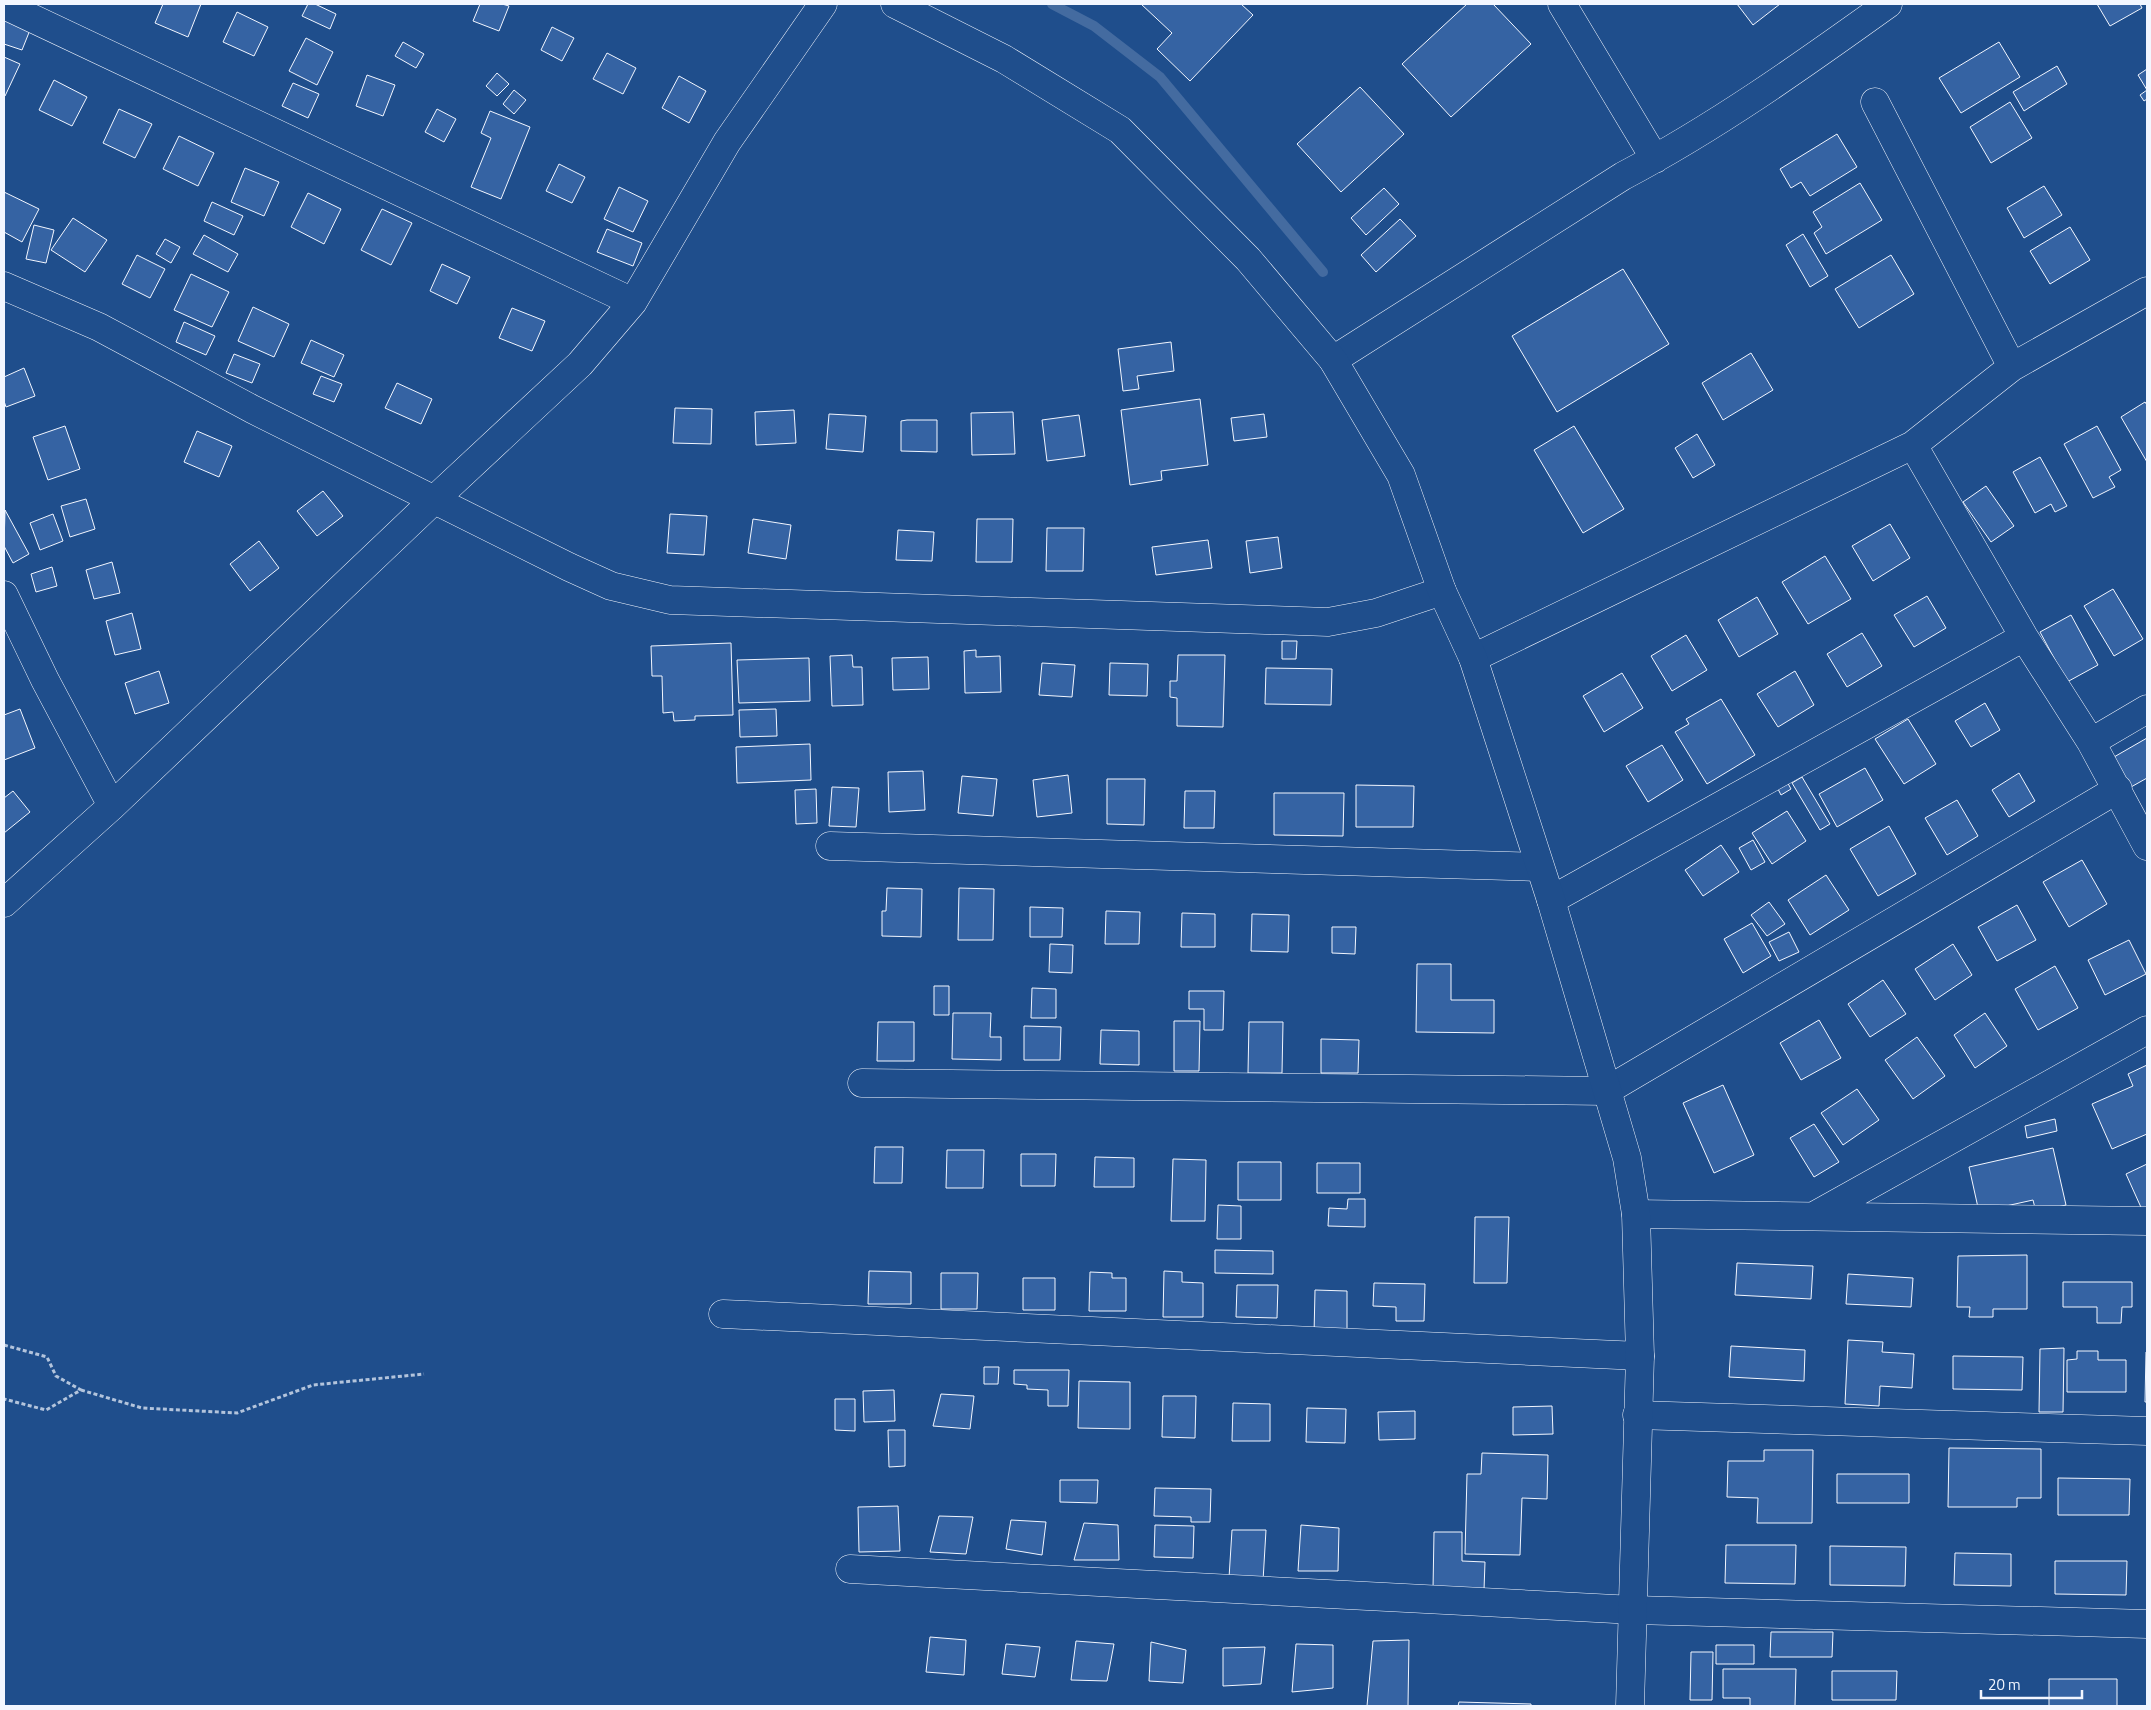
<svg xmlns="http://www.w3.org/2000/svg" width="2151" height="1710" font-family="'Titillium Web',sans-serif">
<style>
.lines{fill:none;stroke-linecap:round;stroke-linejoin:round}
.stream{stroke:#446ba0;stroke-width:10}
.building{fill:#3563a3;stroke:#f2f6ff}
.minor-casing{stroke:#f2f6ff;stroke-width:29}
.tertiary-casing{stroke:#f2f6ff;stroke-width:29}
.path{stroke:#b3c4dc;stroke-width:3;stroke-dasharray:4 2.5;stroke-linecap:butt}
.minor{stroke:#1f4e8c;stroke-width:28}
.tertiary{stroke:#1f4e8c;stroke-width:28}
</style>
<rect width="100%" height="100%" fill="#1f4e8c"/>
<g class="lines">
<path class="stream" d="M 1052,4 L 1094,26 L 1160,77 L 1323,272"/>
</g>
<path class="building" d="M 163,4 L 201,4 L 188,37 L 155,23 Z
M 308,4 L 315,4 L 336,14 L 330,29 L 302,16 Z
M 480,4 L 502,4 L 509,6 L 499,31 L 473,21 Z
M 1141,4 L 1241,4 L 1253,15 L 1190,81 L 1157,49 L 1172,33 Z
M 1467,4 L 1493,4 L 1531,44 L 1451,117 L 1402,64 Z
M 1737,4 L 1780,4 L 1753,25 Z
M 2097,4 L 2140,4 L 2142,8 L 2110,26 Z
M 237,12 L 268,27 L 254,56 L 223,42 Z
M 4,20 L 30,30 L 22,50 L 4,44 Z
M 552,27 L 574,38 L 562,61 L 541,50 Z
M 306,38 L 333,52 L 317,85 L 289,71 Z
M 403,42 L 424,54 L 416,68 L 395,56 Z
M 1999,42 L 2020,77 L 1961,113 L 1939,78 Z
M 607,53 L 636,68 L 623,94 L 593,79 Z
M 4,57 L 20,64 L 5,96 L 4,95 Z
M 2057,66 L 2067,84 L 2024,111 L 2013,92 Z
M 2147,69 L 2147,99 L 2144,101 L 2140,95 L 2147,90 L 2138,75 Z
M 497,73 L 509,84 L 497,96 L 486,86 Z
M 367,75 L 395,85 L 383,116 L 356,106 Z
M 679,76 L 706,91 L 689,123 L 662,108 Z
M 54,80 L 87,97 L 72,126 L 39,110 Z
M 293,83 L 319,94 L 308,118 L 282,106 Z
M 1360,87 L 1404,134 L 1341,192 L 1297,144 Z
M 514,90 L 526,100 L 514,114 L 503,104 Z
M 2010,102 L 2032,138 L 1991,163 L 1970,127 Z
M 119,109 L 152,124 L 135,158 L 103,143 Z
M 437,109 L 456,119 L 444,142 L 425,132 Z
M 490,111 L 530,127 L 501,199 L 471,187 L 491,138 L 481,133 Z
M 1837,134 L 1857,167 L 1810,196 L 1801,182 L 1791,188 L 1780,169 Z
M 179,136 L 214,153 L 198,186 L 163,169 Z
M 559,164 L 585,177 L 572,203 L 546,191 Z
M 245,168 L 279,182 L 264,216 L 231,202 Z
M 1860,183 L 1882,220 L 1826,254 L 1814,233 L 1822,227 L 1813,212 Z
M 2044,186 L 2062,215 L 2024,238 L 2007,208 Z
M 619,187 L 648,201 L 633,232 L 604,219 Z
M 1384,188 L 1399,204 L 1366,235 L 1351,218 Z
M 4,192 L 39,209 L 22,242 L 4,232 Z
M 308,193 L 341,209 L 324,244 L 291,227 Z
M 212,202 L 243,216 L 234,235 L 204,221 Z
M 382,209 L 412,223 L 391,265 L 361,250 Z
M 73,218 L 107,240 L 85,272 L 51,250 Z
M 1400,219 L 1416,236 L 1376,272 L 1361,255 Z
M 34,225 L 54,230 L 46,263 L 26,259 Z
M 2070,227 L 2090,260 L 2050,284 L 2030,251 Z
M 607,229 L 642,243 L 633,266 L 597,252 Z
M 1803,234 L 1828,276 L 1810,287 L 1786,245 Z
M 204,235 L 238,254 L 228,272 L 193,254 Z
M 165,239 L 180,247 L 171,263 L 156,254 Z
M 137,255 L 165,269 L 150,298 L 122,284 Z
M 1891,255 L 1914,294 L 1859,328 L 1835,289 Z
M 442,264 L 470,277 L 457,304 L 430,291 Z
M 1623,269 L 1669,344 L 1557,412 L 1512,336 Z
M 191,274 L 229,292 L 212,327 L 174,310 Z
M 253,307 L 289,324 L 274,357 L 238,341 Z
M 512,308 L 545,321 L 532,351 L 499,338 Z
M 184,322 L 215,336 L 206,355 L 176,342 Z
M 311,340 L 344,355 L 334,377 L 301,363 Z
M 1171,342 L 1174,371 L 1137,376 L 1139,389 L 1123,391 L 1118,349 Z
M 1751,353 L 1773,390 L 1723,420 L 1702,383 Z
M 234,354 L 260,364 L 252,383 L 226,373 Z
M 24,368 L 35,396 L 6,407 L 4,401 L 4,377 Z
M 321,376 L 342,384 L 334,402 L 313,394 Z
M 397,383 L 432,399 L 421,424 L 385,408 Z
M 1200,399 L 1208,465 L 1161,471 L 1162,480 L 1130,485 L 1121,410 Z
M 2145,402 L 2147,405 L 2147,462 L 2121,417 Z
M 675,408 L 712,409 L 711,444 L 673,443 Z
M 794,410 L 796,443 L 756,445 L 755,412 Z
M 1013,412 L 1015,454 L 972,455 L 971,413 Z
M 829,414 L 866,416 L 863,452 L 826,449 Z
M 1264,414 L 1267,437 L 1234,441 L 1231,418 Z
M 1079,415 L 1085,456 L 1047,461 L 1042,420 Z
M 907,420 L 937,420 L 937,452 L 901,451 L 901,421 Z
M 65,426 L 80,469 L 48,480 L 33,437 Z
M 1574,426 L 1624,509 L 1583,533 L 1534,450 Z
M 2097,426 L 2121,470 L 2109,477 L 2115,487 L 2093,498 L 2064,444 Z
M 197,431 L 232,446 L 219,477 L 184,462 Z
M 1697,434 L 1715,465 L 1693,478 L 1675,448 Z
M 2040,457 L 2067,506 L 2055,512 L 2051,504 L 2035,513 L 2013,472 Z
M 1986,486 L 2014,526 L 1991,542 L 1963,502 Z
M 323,491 L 343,516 L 317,536 L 297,511 Z
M 86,499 L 95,529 L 70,537 L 61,506 Z
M 5,510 L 29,554 L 13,563 L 4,546 Z
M 53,514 L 63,541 L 40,550 L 30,523 Z
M 670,514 L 707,516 L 704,555 L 667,553 Z
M 753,519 L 791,525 L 786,559 L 748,553 Z
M 977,519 L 1013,519 L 1012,562 L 976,562 Z
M 1890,524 L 1910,558 L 1873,581 L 1852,546 Z
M 1047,528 L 1084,528 L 1083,571 L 1046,571 Z
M 898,530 L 934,532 L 932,561 L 896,560 Z
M 1278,537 L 1282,568 L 1250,573 L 1246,541 Z
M 1208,540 L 1212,568 L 1156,575 L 1152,547 Z
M 259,541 L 279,568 L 250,591 L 230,564 Z
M 1825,556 L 1851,599 L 1808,624 L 1782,582 Z
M 112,562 L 120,593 L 94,599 L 86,570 Z
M 52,567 L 57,586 L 36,592 L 31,574 Z
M 2113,589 L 2143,639 L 2114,656 L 2084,606 Z
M 1927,596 L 1946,628 L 1914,647 L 1894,615 Z
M 1757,597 L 1778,634 L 1739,657 L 1718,620 Z
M 132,613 L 141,649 L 115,655 L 106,621 Z
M 2071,615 L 2098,665 L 2067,682 L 2040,632 Z
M 1862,633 L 1882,666 L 1847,687 L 1827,654 Z
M 1686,635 L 1707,670 L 1672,691 L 1651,656 Z
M 1282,641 L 1297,641 L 1296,659 L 1282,659 Z
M 731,643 L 733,715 L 695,716 L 695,720 L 674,721 L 673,712 L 663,713 L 662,676 L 652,676 L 651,646 Z
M 976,650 L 976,657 L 1000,656 L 1001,692 L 965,693 L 964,651 Z
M 852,655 L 853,667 L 862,667 L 863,705 L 832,706 L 830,656 Z
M 1178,655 L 1225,655 L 1223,727 L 1177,726 L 1177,698 L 1170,697 L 1170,681 L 1177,681 Z
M 928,657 L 929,689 L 893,690 L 892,658 Z
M 809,658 L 810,701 L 739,703 L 737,660 Z
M 1042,663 L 1075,665 L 1072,697 L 1039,695 Z
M 1110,663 L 1148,664 L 1147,696 L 1109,695 Z
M 1266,668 L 1332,669 L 1331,705 L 1265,704 Z
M 159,671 L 169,703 L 135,714 L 125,683 Z
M 1795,671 L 1814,705 L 1778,727 L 1757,694 Z
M 1622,673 L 1643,708 L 1604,732 L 1583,696 Z
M 1721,699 L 1755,755 L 1707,784 L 1675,732 L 1689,724 L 1686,719 Z
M 1985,703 L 2000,730 L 1971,747 L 1955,721 Z
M 20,709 L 35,748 L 4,760 L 4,715 Z
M 776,709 L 777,736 L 740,737 L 739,710 Z
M 1908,719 L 1936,764 L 1904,784 L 1875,739 Z
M 2147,738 L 2147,778 L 2131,787 L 2114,757 Z
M 810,744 L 811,780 L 737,783 L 736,747 Z
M 1662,745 L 1683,780 L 1648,802 L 1626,766 Z
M 1865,768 L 1883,800 L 1837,827 L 1819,794 Z
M 923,771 L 925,810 L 889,812 L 888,772 Z
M 2019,773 L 2035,801 L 2009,817 L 1992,790 Z
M 1068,775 L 1072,813 L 1037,817 L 1033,780 Z
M 962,776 L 997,779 L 993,816 L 958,813 Z
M 1784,776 L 1791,789 L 1781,795 L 1774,781 Z
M 1802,777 L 1830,824 L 1820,830 L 1792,783 Z
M 1107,779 L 1145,779 L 1144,825 L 1107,824 Z
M 1356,785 L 1414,786 L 1413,827 L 1356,827 Z
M 832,787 L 859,788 L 856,827 L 829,826 Z
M 816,789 L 817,823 L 796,824 L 795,790 Z
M 13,791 L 30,812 L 4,833 L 4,798 Z
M 1185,791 L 1215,791 L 1214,828 L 1184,828 Z
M 1274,793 L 1344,793 L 1343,836 L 1274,835 Z
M 1957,800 L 1978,836 L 1947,855 L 1925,818 Z
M 1787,811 L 1806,841 L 1772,864 L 1752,833 Z
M 1889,826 L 1916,874 L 1878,896 L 1850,849 Z
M 1753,840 L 1765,862 L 1751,870 L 1739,848 Z
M 1721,845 L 1739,872 L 1703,896 L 1685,870 Z
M 2082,860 L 2107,904 L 2069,927 L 2043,882 Z
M 1826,875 L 1849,910 L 1810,935 L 1788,900 Z
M 887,888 L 922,889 L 921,937 L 882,936 L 882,911 L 886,911 Z
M 959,888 L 994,889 L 993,940 L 958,940 Z
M 1769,902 L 1785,924 L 1767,936 L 1751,915 Z
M 2017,905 L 2036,940 L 1997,961 L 1978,927 Z
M 1030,907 L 1063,908 L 1062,937 L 1030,937 Z
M 1106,911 L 1140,912 L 1139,944 L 1105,944 Z
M 1182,913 L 1215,914 L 1215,947 L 1181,947 Z
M 1252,914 L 1289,915 L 1288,952 L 1251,951 Z
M 1752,923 L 1771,956 L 1743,973 L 1724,939 Z
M 1332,927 L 1356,927 L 1355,954 L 1332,953 Z
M 1789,932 L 1799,952 L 1779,961 L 1769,942 Z
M 2129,940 L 2146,974 L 2105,995 L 2088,960 Z
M 1050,944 L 1073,945 L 1072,973 L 1049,972 Z
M 1953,944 L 1972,975 L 1935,1000 L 1915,969 Z
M 1417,964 L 1451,964 L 1451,1000 L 1494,1000 L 1494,1033 L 1416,1032 Z
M 2055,966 L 2078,1008 L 2038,1030 L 2015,989 Z
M 1883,980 L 1906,1014 L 1870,1037 L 1848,1004 Z
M 934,986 L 949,986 L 949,1015 L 934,1015 Z
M 1032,988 L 1056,989 L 1056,1018 L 1031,1018 Z
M 1189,991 L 1224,991 L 1223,1030 L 1204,1030 L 1204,1009 L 1189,1009 Z
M 953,1013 L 991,1013 L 990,1037 L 1001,1037 L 1001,1060 L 952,1059 Z
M 1985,1013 L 2007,1046 L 1975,1068 L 1954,1035 Z
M 1819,1020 L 1841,1058 L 1801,1080 L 1780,1043 Z
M 1174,1021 L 1200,1021 L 1199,1071 L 1174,1071 Z
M 878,1022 L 914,1022 L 914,1061 L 877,1061 Z
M 1249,1022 L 1283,1022 L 1282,1073 L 1248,1073 Z
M 1024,1026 L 1061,1027 L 1060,1060 L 1024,1060 Z
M 1101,1030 L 1139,1031 L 1139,1065 L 1100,1064 Z
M 1917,1037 L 1945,1076 L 1913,1099 L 1885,1060 Z
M 1321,1039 L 1359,1040 L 1358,1073 L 1321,1073 Z
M 2147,1065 L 2147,1134 L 2112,1149 L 2092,1104 L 2133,1086 L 2128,1074 Z
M 1723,1085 L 1754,1155 L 1714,1173 L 1683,1103 Z
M 1857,1089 L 1879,1120 L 1843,1145 L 1821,1113 Z
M 2055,1119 L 2057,1131 L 2027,1138 L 2025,1126 Z
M 1814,1124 L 1839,1162 L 1814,1177 L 1790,1138 Z
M 875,1147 L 903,1147 L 902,1183 L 874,1183 Z
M 2053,1148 L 2066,1205 L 2036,1212 L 2033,1200 L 1979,1212 L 1969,1167 Z
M 947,1150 L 984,1150 L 983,1188 L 946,1188 Z
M 1021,1154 L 1056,1154 L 1055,1186 L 1021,1186 Z
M 1095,1157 L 1134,1158 L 1134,1187 L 1094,1187 Z
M 1173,1159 L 1206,1160 L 1205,1221 L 1171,1221 Z
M 1238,1162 L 1281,1162 L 1281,1200 L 1238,1200 Z
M 1317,1163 L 1360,1163 L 1360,1193 L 1317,1193 Z
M 2147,1164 L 2147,1213 L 2144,1214 L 2126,1174 Z
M 1348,1199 L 1365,1199 L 1365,1227 L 1328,1226 L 1329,1208 L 1347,1209 Z
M 1218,1205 L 1241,1206 L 1241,1239 L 1217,1239 Z
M 1475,1217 L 1509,1217 L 1507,1283 L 1474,1283 Z
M 1215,1250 L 1273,1251 L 1273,1274 L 1215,1273 Z
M 2027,1255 L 2027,1309 L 1993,1309 L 1993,1317 L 1969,1317 L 1970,1307 L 1957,1307 L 1958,1256 Z
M 1737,1263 L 1813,1266 L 1811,1299 L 1735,1295 Z
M 869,1271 L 911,1272 L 911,1304 L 868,1304 Z
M 1164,1271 L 1182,1272 L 1182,1282 L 1203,1283 L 1203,1317 L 1163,1317 Z
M 1090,1272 L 1112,1273 L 1112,1278 L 1126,1278 L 1126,1311 L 1089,1311 Z
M 941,1273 L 978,1273 L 977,1309 L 941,1309 Z
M 1848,1274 L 1913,1278 L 1911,1307 L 1846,1304 Z
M 1023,1278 L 1055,1278 L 1055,1310 L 1023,1310 Z
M 2063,1282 L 2132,1282 L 2132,1307 L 2122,1307 L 2121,1323 L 2097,1323 L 2097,1307 L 2063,1307 Z
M 1374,1283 L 1425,1284 L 1424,1321 L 1396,1321 L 1396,1307 L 1373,1306 Z
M 1237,1285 L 1278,1285 L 1277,1318 L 1236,1317 Z
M 1315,1290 L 1347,1291 L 1347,1335 L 1314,1335 Z
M 1848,1340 L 1883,1342 L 1882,1352 L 1914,1354 L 1912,1388 L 1880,1386 L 1879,1406 L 1845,1404 Z
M 1731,1346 L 1805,1350 L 1804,1381 L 1729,1377 Z
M 2064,1348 L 2063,1412 L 2039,1412 L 2040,1349 Z
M 2077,1351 L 2098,1351 L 2098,1360 L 2126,1360 L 2126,1392 L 2067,1392 L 2067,1360 L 2077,1359 Z
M 2146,1352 L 2147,1352 L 2147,1402 L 2145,1402 Z
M 1953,1356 L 2023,1357 L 2022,1390 L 1953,1389 Z
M 984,1367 L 999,1367 L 998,1384 L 984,1384 Z
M 1014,1370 L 1069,1370 L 1068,1406 L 1048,1406 L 1048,1390 L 1027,1389 L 1027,1385 L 1014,1384 Z
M 1079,1381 L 1130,1382 L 1130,1429 L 1078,1428 Z
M 894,1390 L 895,1421 L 864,1422 L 863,1391 Z
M 941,1394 L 974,1396 L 970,1429 L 933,1426 Z
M 1163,1396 L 1196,1396 L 1195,1438 L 1162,1437 Z
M 835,1399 L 855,1399 L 855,1431 L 835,1430 Z
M 1233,1403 L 1270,1404 L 1270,1441 L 1232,1441 Z
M 1552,1406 L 1553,1434 L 1513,1435 L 1513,1407 Z
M 1307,1408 L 1346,1409 L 1345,1443 L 1306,1442 Z
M 1415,1411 L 1415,1439 L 1379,1440 L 1378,1412 Z
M 888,1430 L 905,1430 L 905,1466 L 889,1467 Z
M 1949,1448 L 2041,1449 L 2041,1498 L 2017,1498 L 2017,1507 L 1948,1507 Z
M 1764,1450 L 1813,1450 L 1812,1523 L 1757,1523 L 1758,1498 L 1727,1497 L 1728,1461 L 1764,1461 Z
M 1482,1453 L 1548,1455 L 1547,1499 L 1522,1498 L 1520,1555 L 1465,1554 L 1467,1474 L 1481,1474 Z
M 1837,1474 L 1909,1474 L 1909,1503 L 1837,1503 Z
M 2058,1478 L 2130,1479 L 2129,1515 L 2058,1515 Z
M 1060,1480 L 1098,1480 L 1097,1503 L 1060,1502 Z
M 1155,1488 L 1211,1489 L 1210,1522 L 1191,1522 L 1191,1517 L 1154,1516 Z
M 898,1506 L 900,1551 L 859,1552 L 858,1507 Z
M 939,1516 L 973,1517 L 966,1554 L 930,1552 Z
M 1011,1520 L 1046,1522 L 1042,1555 L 1006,1549 Z
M 1084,1523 L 1118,1525 L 1119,1560 L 1074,1560 Z
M 1155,1525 L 1194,1526 L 1193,1558 L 1154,1557 Z
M 1301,1525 L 1339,1528 L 1338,1571 L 1298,1571 Z
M 1232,1530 L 1266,1530 L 1263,1581 L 1229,1578 Z
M 1434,1532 L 1462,1532 L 1462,1561 L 1485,1562 L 1484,1590 L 1433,1589 Z
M 1726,1545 L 1796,1545 L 1795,1584 L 1725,1583 Z
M 1830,1546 L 1906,1547 L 1905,1586 L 1830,1585 Z
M 1955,1553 L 2011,1554 L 2011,1586 L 1954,1585 Z
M 2055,1561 L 2127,1561 L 2126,1595 L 2055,1594 Z
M 1771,1632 L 1833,1632 L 1832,1657 L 1770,1657 Z
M 930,1637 L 966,1640 L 964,1675 L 926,1672 Z
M 1409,1640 L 1408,1706 L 1367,1706 L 1373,1641 Z
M 1076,1641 L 1114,1644 L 1107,1681 L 1071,1680 Z
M 1151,1642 L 1186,1650 L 1183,1683 L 1149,1681 Z
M 1006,1644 L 1040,1647 L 1035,1677 L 1002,1674 Z
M 1296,1644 L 1333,1645 L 1333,1688 L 1292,1692 Z
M 1716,1645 L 1754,1645 L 1754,1664 L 1716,1664 Z
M 1265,1647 L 1261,1684 L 1223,1686 L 1223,1648 Z
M 1691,1652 L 1713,1652 L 1712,1700 L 1690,1700 Z
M 1723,1669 L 1796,1669 L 1795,1706 L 1750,1706 L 1750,1698 L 1723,1698 Z
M 1832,1671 L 1897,1671 L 1896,1700 L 1832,1700 Z
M 2049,1679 L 2117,1679 L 2117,1706 L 2049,1706 Z
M 1459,1702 L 1531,1704 L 1531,1706 L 1458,1706 Z"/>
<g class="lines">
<g class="minor-casing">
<path id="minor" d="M 1562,4 L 1655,159
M 4,5 L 633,302
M 1875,102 L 2012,367
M 4,286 L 99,327 L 252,409 L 569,567 L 611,586 L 670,600 L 1328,622 L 1376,613 L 1442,591
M 1333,360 L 1623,176 C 1716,127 1803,65 1888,4
M 1913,445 L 2024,637 L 2091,742 L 2147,846
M 4,595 L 45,680 L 112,806
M 1473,658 L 1913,445 L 2012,367 L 2147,291
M 2091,742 L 2147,709
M 830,846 L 1539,867
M 1551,900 L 2024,637
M 4,903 L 112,806 L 435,499 L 580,364 L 633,302 L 727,142 L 823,4
M 862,1083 L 1606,1091 L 2118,789
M 1636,1214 L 2147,1221
M 1814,1216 L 2147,1030
M 723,1314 L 1640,1356
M 1637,1415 L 2147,1431
M 850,1569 L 1634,1610 L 2147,1624"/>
</g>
<g class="tertiary-casing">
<path id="tertiary" d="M 895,4 L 1004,59 L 1120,130 L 1248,259 L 1333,360 L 1401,475 L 1442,591 L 1473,658 L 1551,900 L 1627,1158 L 1636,1214 L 1640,1356 L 1630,1706"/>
</g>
<path class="path" d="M 4,1345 L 47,1357 L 56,1376 L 81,1390 L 46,1410 L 4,1399
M 81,1390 L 142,1408 L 237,1413 L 313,1385 L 424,1374"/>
<use href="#minor" class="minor"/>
<use href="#tertiary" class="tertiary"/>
</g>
<rect width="2151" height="1710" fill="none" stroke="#f2f6ff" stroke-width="10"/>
<path d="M1981 1690v8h101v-8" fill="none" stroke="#f2f6ff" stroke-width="2.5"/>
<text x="1988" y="1690" font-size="15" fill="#f2f6ff" stroke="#1f4e8c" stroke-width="4" paint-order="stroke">20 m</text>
</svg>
